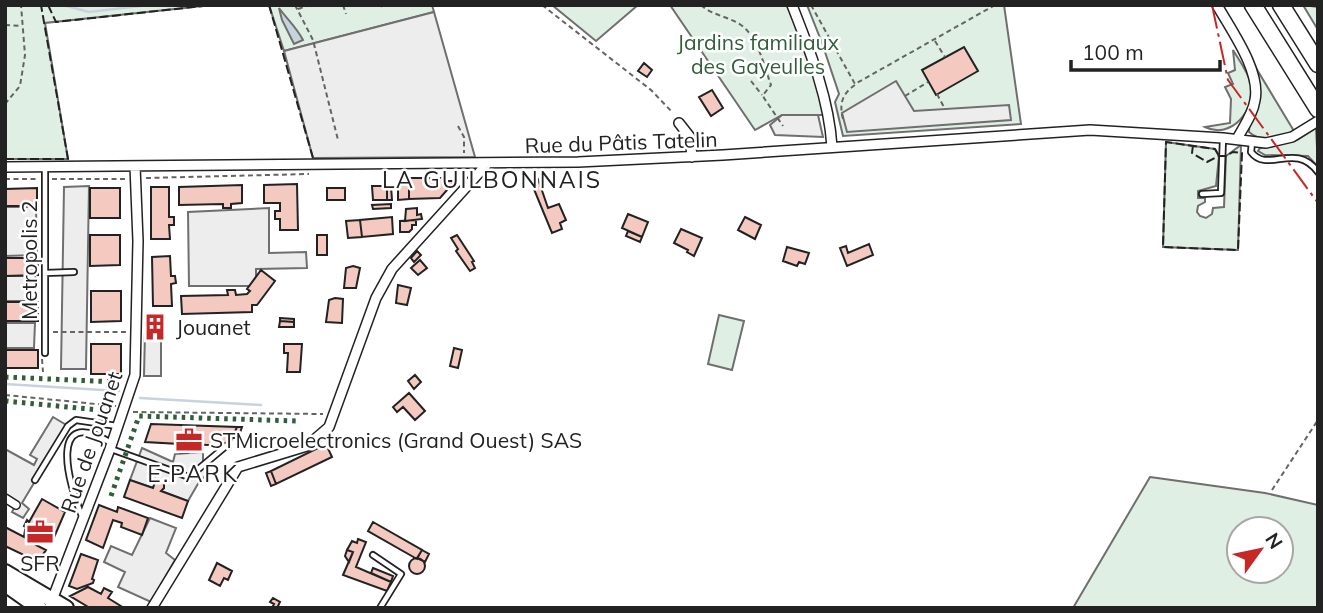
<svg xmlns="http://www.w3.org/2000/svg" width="1323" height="613" font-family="Mulish,sans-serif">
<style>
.green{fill:#e0efe3;stroke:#6f6f6f;stroke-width:2;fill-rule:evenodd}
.parking{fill:#ededed;stroke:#6f6f6f;stroke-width:2}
.water{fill:#c7d3dd;stroke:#6f6f6f;stroke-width:2}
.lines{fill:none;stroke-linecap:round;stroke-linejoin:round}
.stream{stroke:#c7d3dd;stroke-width:2.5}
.building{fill:#f3c9c0;stroke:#222;stroke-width:2}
.service-casing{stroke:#222;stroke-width:8}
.pedestrian-casing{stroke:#222;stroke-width:10}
.minor-casing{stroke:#222;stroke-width:12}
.primary-casing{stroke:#222;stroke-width:18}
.trunk-casing{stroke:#222;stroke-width:19}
.path{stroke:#646464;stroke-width:2;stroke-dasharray:5 3.5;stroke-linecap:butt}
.service{stroke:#fff;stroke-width:4.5}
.pedestrian{stroke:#fff;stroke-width:7}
.minor{stroke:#fff;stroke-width:9}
.primary{stroke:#fff;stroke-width:14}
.trunk{stroke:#fff;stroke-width:16}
.hedge{stroke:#2f5e38;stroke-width:5;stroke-dasharray:3.5 5;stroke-linecap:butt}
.fence{stroke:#222;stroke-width:2;stroke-dasharray:9 3.5;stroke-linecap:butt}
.power{stroke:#c62828;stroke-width:2;stroke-dasharray:24 5 3.5 5;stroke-linecap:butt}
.labels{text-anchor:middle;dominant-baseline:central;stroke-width:5;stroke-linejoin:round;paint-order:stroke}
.park-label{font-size:21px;fill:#2f5e38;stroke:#fff}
.street-label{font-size:21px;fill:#222;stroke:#fff}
.poi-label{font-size:21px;fill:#222;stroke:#fff;text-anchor:start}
.neighbourhood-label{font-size:23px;letter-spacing:2px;fill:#222;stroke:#fff}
</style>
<rect width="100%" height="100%" fill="#fff"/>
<path class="green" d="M 5,5 L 212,5 L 45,23 L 68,159 L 5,159 Z
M 269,5 L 432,5 L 434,12 L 284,51 Z
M 552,5 L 638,5 L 596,41 Z
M 670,5 L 787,5 L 805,46 L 825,115 L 782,115 L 755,130 Z
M 807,5 L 1004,5 L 1021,124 L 843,136 L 835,102 L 839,94 L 822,43 Z
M 1303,5 L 1318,7 L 1318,30 Z
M 1233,50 C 1239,60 1249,73 1251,85 C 1256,110 1231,140 1205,127 L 1230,123 L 1231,99 L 1225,87 L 1233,84 L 1228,73 L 1235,70 Z
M 1253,63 L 1294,131 C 1280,138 1262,144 1249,132 Z
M 1316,128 L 1318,167 L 1308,156 L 1265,155 L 1258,151 L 1260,148 L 1297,140 Z
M 1166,142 L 1215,149 L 1219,156 L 1216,186 L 1198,191 L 1198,198 L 1205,198 L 1205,202 L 1198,206 L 1197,212 L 1200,216 L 1206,218 L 1212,214 L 1213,208 L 1224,207 L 1226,156 L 1241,145 L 1238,250 L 1163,247 Z
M 719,315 L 744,321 L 732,370 L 708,364 Z
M 1150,477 L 1265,493 L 1318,505 L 1318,608 L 1073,608 ZM 1239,529 L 1281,529 L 1281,571 L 1239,571 Z"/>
<path class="parking" d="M 434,12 L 475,157 L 313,158 L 284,51 Z
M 896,81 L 914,111 L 1009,105 L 1011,120 L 847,132 L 842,113 Z
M 782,115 L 818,115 L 823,137 L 775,135 L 770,125 Z
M 89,186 L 86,369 L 61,369 L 64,187 Z
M 5,207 L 36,207 L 37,255 L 5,256 Z
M 269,208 L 269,253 L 306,252 L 307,268 L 256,269 L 256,286 L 189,286 L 188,212 Z
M 5,276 L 35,276 L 36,301 L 5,301 Z
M 5,323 L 35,323 L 34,348 L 5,348 Z
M 145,331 L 161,332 L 161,376 L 144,376 Z
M 53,417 L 68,426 L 22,503 L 29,509 L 23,518 L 12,512 L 16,505 L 5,498 L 5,449 L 34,465 L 37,459 L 30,455 Z
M 142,448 L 173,462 L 175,454 L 203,452 L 203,462 L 210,471 L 199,482 L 188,501 L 161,491 L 164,488 L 164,483 L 157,480 L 153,488 L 130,480 Z
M 150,518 L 176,528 L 166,553 L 175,560 L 151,602 L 118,587 L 125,572 L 104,562 L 111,546 L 132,555 Z"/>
<path class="water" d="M 279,8 C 287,19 297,28 303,40 L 294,44 L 282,20 Z"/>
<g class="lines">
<path class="stream" d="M 63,5 L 89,12 L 149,5
M 5,384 L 119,391
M 140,398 L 261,405"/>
</g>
<path class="building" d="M 964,47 L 978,71 L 936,95 L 922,70 Z
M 644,63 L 652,70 L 647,77 L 638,71 Z
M 712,90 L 723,108 L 711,116 L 699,97 Z
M 409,178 L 446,178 L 446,181 L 455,181 L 440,198 L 409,199 Z
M 538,179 L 548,208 L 559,204 L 566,220 L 560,223 L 562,229 L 552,233 L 531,182 Z
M 297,184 L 298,230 L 280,230 L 280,219 L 275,219 L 275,211 L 280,211 L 280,203 L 264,203 L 264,185 Z
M 398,184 L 409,184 L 409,199 L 398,200 Z
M 242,185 L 242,203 L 231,204 L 231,208 L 223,208 L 223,204 L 179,205 L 179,187 Z
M 372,186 L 387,186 L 387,200 L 373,200 Z
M 387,186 L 391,186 L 392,200 L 387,200 Z
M 151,187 L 169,187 L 169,217 L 174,217 L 174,225 L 169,225 L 170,239 L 151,239 Z
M 37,188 L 37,206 L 5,206 L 5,189 Z
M 90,188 L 120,188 L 120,218 L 90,218 Z
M 327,188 L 345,188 L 345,200 L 327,200 Z
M 391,204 L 391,208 L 373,209 L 372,205 Z
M 417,208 L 417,215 L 421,214 L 422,219 L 405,221 L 406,209 Z
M 628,214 L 648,222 L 642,237 L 622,228 Z
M 392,217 L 393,234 L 362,237 L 360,220 Z
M 745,217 L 761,225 L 755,239 L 738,230 Z
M 360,220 L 362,237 L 348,238 L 346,221 Z
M 416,220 L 416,225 L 412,225 L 412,229 L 409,232 L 400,232 L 400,221 Z
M 681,229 L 702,238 L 694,256 L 687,252 L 688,250 L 674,243 Z
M 628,231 L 642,237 L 640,242 L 626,236 Z
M 90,235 L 120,235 L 120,265 L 90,266 Z
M 317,235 L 327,235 L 327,255 L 317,255 Z
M 457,235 L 474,261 L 472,262 L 475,268 L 470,271 L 456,251 L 458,249 L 451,238 Z
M 869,244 L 873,255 L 847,266 L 840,248 L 846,246 L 848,253 Z
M 787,247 L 809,253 L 805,264 L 799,262 L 797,266 L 783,261 Z
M 417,251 L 421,255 L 414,262 L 411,258 Z
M 170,256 L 171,276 L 175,276 L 176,283 L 171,284 L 172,306 L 153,306 L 152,257 Z
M 5,258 L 38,258 L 38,275 L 5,276 Z
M 420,260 L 427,268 L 418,275 L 411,268 Z
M 353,266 L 360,268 L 356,288 L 344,288 L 346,268 Z
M 261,270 L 275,281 L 257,305 L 252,305 L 252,312 L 182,314 L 181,296 L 228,295 L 227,290 L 235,290 L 236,295 L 247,294 L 250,291 L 247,289 Z
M 398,285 L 411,288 L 407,305 L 396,303 Z
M 91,291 L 121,291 L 121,321 L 91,322 Z
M 335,298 L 343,299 L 342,323 L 326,322 L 329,300 Z
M 5,302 L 38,302 L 38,321 L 5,321 Z
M 280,318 L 294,319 L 294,322 L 280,321 Z
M 280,321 L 294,322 L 294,327 L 279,327 Z
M 91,344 L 121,344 L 121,374 L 91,374 Z
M 284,344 L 302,344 L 300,372 L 287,372 L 288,353 L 284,353 Z
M 454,348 L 462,350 L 458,368 L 450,366 Z
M 5,350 L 38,350 L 38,368 L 5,368 Z
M 415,375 L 421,382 L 414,389 L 408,381 Z
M 409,393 L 425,411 L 415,420 L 403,407 L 397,412 L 393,407 Z
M 151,424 L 237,427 L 229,446 L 188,444 L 191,448 L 188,453 L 180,453 L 180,444 L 145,442 Z
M 237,427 L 242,427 L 238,438 L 232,438 Z
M 326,444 L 332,457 L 276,484 L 271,471 Z
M 271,471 L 276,484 L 271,486 L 266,473 Z
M 156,479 L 164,482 L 164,488 L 161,491 L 188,501 L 182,518 L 124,497 L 130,480 L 153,488 Z
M 42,499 L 65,512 L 52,542 L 41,536 L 36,545 L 46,550 L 36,564 L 22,554 L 5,546 L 5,527 L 24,537 L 25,530 L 27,531 L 29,529 L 24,526 L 27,520 L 29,522 Z
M 99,505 L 117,512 L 118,507 L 148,518 L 142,535 L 121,527 L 122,523 L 113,520 L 103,548 L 86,540 Z
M 373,522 L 422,550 L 417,559 L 368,531 Z
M 358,539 L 366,542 L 356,567 L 391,582 L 387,591 L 343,575 L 353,552 L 347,550 L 352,541 L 357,543 Z
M 347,550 L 353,552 L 349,562 L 345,556 Z
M 422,550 L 429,554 L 425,562 L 417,558 Z
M 81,554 L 98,560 L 92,579 L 94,580 L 93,583 L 77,589 L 69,586 Z
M409 566a8 8 0 1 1 16 0a8 8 0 1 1-16 0Z
M 217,563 L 232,571 L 228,580 L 224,578 L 220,586 L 209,580 Z
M 373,568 L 393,576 L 391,582 L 371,573 Z
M 88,587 L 101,594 L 104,588 L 112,592 L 108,598 L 124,608 L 90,608 L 70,596 Z
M 273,598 L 280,602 L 277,608 L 272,608 L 274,604 L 270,602 Z"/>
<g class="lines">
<g class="service-casing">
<path id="service" d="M 1252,142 L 1251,152 C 1268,174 1295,141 1318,172
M 45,168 L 45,353
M 1202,194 L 1221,193 L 1223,138
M 45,273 L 74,272
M 111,449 L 189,477 L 226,446
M 35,480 L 68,426 L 76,420 L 117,426
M 82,516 C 69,486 46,403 111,443
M 373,555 L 401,574 L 380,608"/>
</g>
<g class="pedestrian-casing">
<path id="pedestrian" d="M 5,498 L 16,505"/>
</g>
<g class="minor-casing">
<path id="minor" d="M 792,5 C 810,51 829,98 832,147
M 1217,5 C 1231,30 1261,71 1255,100 C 1253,114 1244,126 1237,139
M 679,123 L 690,137 L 692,157
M 5,167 L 578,162 L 723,155 L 1090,130 L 1223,138 L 1266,143 L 1292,137 L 1318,121
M 49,608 L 110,449 L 135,375 L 138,241 L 135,166
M 152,608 L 238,467 L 307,446 L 329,427 L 376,298 L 392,269 L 487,164"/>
</g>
<g class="primary-casing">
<path id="primary" d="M 5,572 L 66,608
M 5,584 L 39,608"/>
</g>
<g class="trunk-casing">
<path id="trunk" d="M 1253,5 L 1318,109
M 1281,5 L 1318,64"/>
</g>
<path class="path" d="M 295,5 L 313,40 L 338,140
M 343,5 L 346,14
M 381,5 L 382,7
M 542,5 L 651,90 L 673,113
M 701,5 C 713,16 728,16 741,25 C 758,37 764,66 771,85 L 763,95 L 764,98 L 783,126
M 811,5 L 855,84 L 995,5
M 298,9 L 310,5
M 5,19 L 6,5
M 5,25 L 22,26
M 935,41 L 945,57
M 751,81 L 762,95
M 937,94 L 945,109
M 905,96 L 928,82
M 5,104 L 20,86 L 25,55 L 21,5
M 843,119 C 839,104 842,94 855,85
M 458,126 L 464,137 L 464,153
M 146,178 L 309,174
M 5,179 L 39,179
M 52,179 L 127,179
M 53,332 L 128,332
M 42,359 L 43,372
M 5,395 L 116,406
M 133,412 L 323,414
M 1272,490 L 1318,420"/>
<use href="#service" class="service"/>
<use href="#pedestrian" class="pedestrian"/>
<use href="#minor" class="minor"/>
<use href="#primary" class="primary"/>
<use href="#trunk" class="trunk"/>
<path class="hedge" d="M 5,377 L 118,382
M 5,401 L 110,411
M 111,496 L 139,416 L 297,421"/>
<path class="fence" d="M 48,5 L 56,22 L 212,5
M 269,5 L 313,158
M 1193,145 L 1192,153 L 1207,162 L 1219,156 L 1226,156 L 1233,152 L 1242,153 L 1238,250 L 1163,247 L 1166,142 L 1215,149 L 1219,156
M 5,159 L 68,159 L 41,5"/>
<path class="power" d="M 1212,5 L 1228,80 L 1318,203"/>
</g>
<defs>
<g id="building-bare" transform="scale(2.1)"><path d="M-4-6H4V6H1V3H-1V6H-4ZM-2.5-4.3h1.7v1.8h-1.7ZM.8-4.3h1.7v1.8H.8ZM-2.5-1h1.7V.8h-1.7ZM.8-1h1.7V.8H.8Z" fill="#c62828" stroke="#fff" stroke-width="2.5" paint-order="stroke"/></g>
<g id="office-bare" transform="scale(2.1)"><path d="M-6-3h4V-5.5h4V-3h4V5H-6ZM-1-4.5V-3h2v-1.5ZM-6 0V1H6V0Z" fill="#c62828" stroke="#fff" stroke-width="2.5" paint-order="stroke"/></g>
</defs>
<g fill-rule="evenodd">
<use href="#building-bare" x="155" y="327"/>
<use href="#office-bare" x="189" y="440"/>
<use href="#office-bare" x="40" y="532"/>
</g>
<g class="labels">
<g class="park-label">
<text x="758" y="42">Jardins familiaux<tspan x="758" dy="24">des Gayeulles</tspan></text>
</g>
<g class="street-label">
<text transform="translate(621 142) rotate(-2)">Rue du Pâtis Tatelin</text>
<text transform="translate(29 260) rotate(-90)">Metropolis 2</text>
<text transform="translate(91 442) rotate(-71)">Rue de Jouanet</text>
</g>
<g class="poi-label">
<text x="176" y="327">Jouanet</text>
<text x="210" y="440">STMicroelectronics (Grand Ouest) SAS</text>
<text x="40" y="563" text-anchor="middle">SFR</text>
</g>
<g class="neighbourhood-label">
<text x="492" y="179">LA GUILBONNAIS</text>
<text x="193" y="473">E.PARK</text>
</g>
</g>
<rect width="1323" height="613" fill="none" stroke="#222222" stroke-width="14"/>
<g transform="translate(1260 550) rotate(57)"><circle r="33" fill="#ffffff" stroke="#a7a7a7" stroke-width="2"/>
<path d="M0-5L12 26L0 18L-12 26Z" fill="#c62828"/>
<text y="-10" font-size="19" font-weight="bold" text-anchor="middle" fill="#222222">N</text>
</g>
<path d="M1071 60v10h149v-10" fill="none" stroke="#222222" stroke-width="3.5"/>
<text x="1082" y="60" font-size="21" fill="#222222" stroke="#ffffff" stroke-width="5" paint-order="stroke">100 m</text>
</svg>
